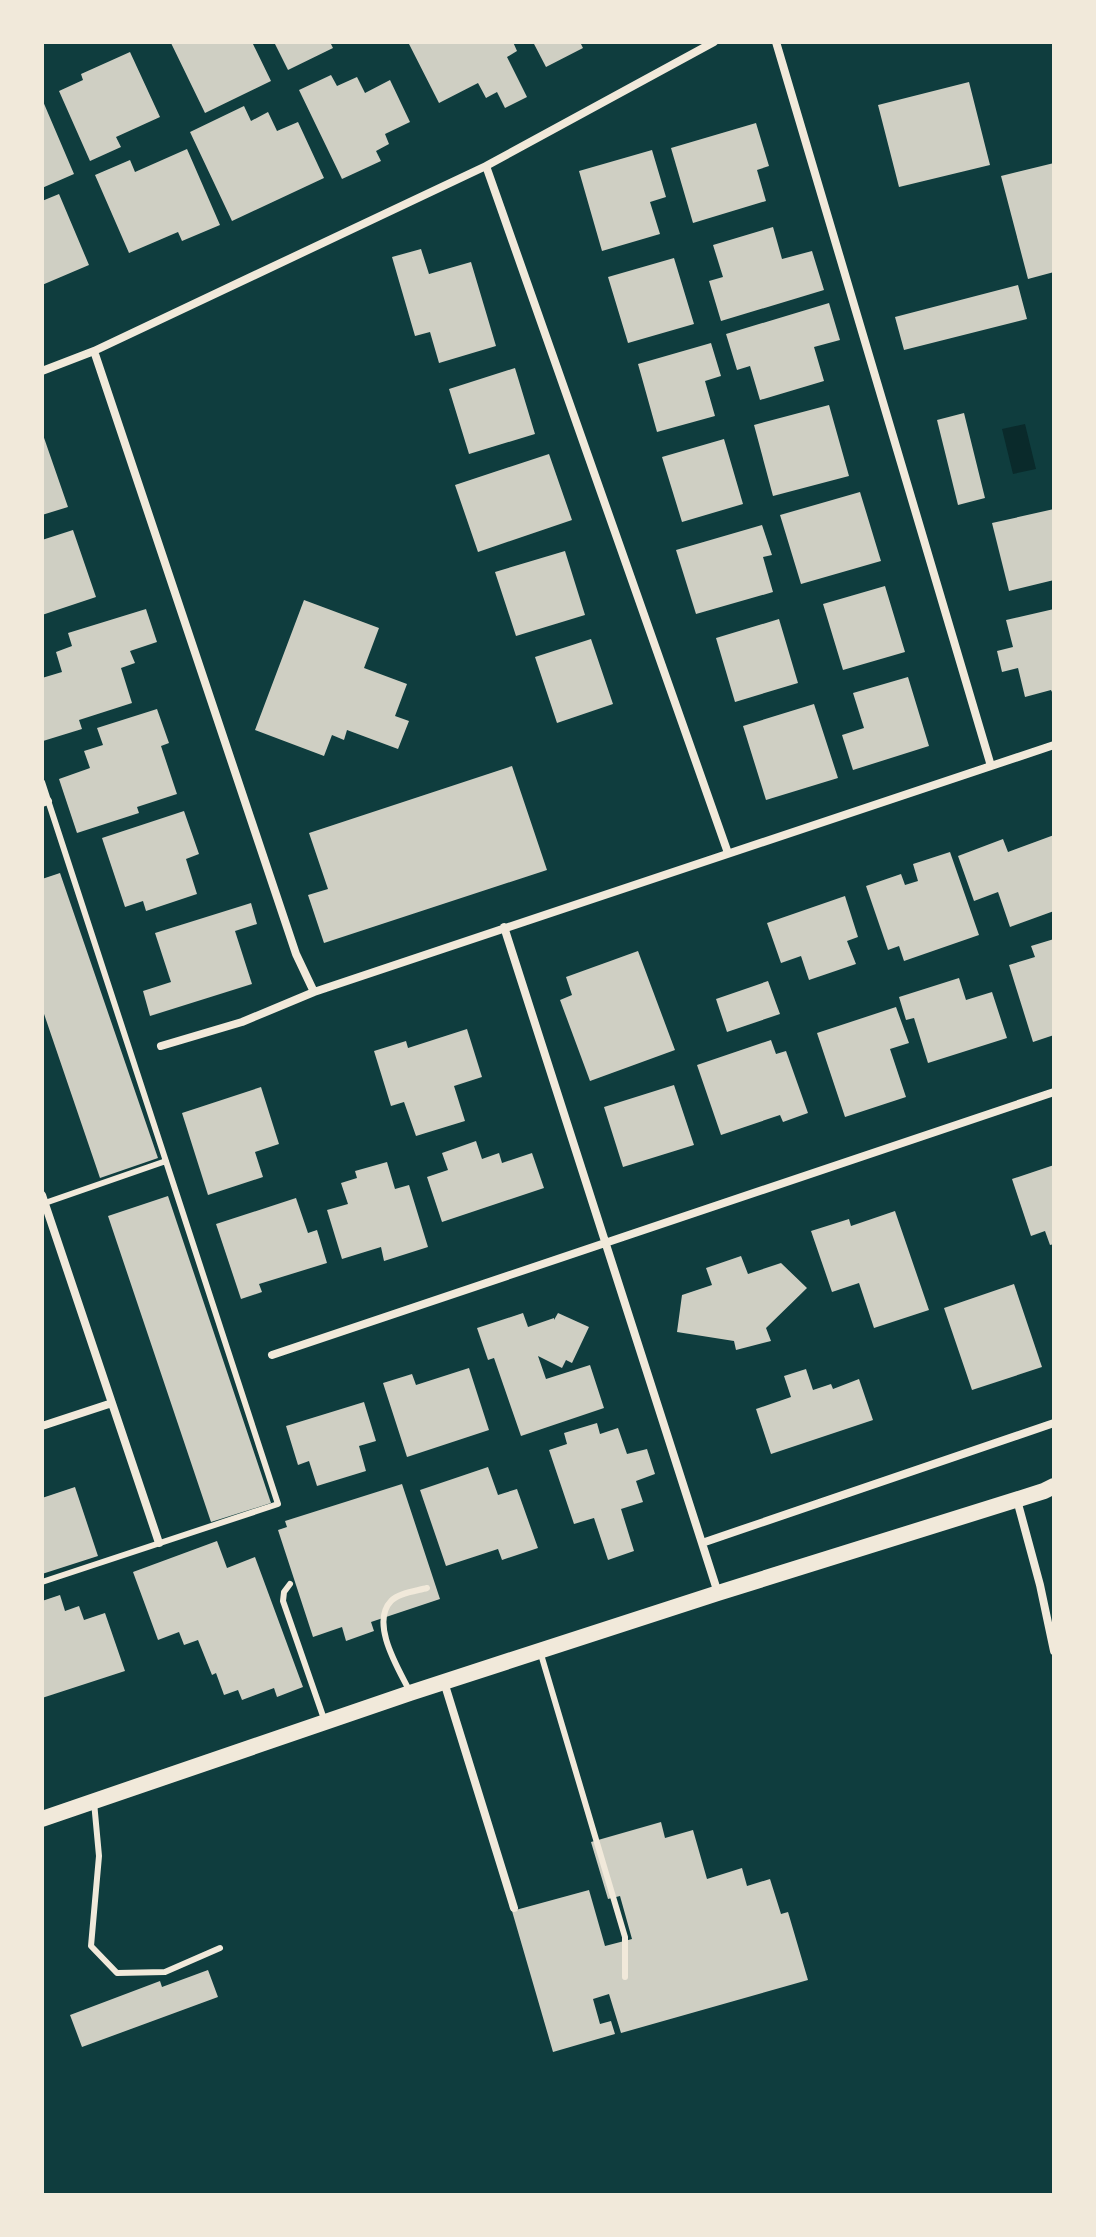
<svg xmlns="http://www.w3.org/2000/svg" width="1096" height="2237" font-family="'Roboto Condensed',sans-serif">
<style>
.water{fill:#0a2a2b}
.building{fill:#cfcfc3}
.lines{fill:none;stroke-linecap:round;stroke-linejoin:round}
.service{stroke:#f1e9da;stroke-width:6}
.minor{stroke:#f1e9da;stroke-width:8}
.secondary{stroke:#f1e9da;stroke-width:16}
</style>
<rect width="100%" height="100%" fill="#0f3d3e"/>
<path class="water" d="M 1025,424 L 1036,469 L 1013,474 L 1002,429 Z"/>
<path class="building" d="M 172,42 L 252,42 L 271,81 L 205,113 L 171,43 Z
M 274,42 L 330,42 L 333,48 L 288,70 Z
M 408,42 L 513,42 L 517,51 L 507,57 L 527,97 L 505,108 L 497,92 L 486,98 L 478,83 L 439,103 Z
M 533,42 L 580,42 L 583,48 L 546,67 Z
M 130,52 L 160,117 L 116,137 L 121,147 L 90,161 L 59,91 L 83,80 L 81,74 Z
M 331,75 L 337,86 L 357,77 L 365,93 L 390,80 L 410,122 L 385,134 L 389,144 L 376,151 L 381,161 L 342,179 L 299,90 Z
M 969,82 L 990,165 L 899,187 L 878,105 Z
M 42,99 L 74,174 L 42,188 Z
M 244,106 L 251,121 L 268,112 L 277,131 L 298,122 L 324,178 L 232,221 L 190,132 Z
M 756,123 L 769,166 L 757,170 L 766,201 L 693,223 L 671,148 Z
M 187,149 L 220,225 L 182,241 L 178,232 L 129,253 L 95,175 L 130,160 L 135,172 Z
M 652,150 L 666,197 L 650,202 L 660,234 L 602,251 L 579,171 Z
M 1054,163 L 1054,272 L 1028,279 L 1001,176 Z
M 59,194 L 89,265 L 42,285 L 42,201 Z
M 773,227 L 782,259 L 812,251 L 824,290 L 721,321 L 709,281 L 723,277 L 713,245 Z
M 421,249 L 429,274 L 471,262 L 496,346 L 439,363 L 430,332 L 415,336 L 392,257 Z
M 674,258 L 694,324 L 628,343 L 608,277 Z
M 1018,285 L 1027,319 L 904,350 L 895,317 Z
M 829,303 L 840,340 L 814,347 L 824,381 L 760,400 L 750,366 L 737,370 L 726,334 Z
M 711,343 L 721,376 L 705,381 L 715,416 L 657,432 L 638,364 Z
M 515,368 L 535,434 L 469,454 L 449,389 Z
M 829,405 L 849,476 L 773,496 L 754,425 Z
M 964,413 L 985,498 L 958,505 L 937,420 Z
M 42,432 L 68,507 L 42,515 Z
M 724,439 L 743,504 L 682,522 L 662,457 Z
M 549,454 L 572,520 L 478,552 L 455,485 Z
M 860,492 L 881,561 L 801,584 L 780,515 Z
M 1054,509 L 1054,580 L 1009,591 L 992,523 Z
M 762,525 L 772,555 L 763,557 L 773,592 L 696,614 L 676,550 Z
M 73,530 L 96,597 L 42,615 L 42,540 Z
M 565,551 L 585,615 L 516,636 L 495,572 Z
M 885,586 L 905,652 L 843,670 L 823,604 Z
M 304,600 L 379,628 L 364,668 L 407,684 L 395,716 L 409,721 L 398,749 L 347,730 L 344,740 L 332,735 L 324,756 L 255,730 Z
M 146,609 L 157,642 L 130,651 L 135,663 L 121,668 L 132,703 L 79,720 L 82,729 L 43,741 L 42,678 L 62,672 L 56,652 L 72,646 L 68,633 Z
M 1054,609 L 1054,696 L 1051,690 L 1025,697 L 1018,668 L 1002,672 L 997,651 L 1013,647 L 1006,620 Z
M 779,619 L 798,683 L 735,702 L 716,638 Z
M 591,639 L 613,704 L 557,723 L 535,657 Z
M 908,677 L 929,746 L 853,770 L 842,735 L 864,728 L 853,693 Z
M 814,704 L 838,778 L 766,800 L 743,726 Z
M 157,709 L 169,743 L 161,746 L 177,794 L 137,807 L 139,813 L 77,833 L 59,779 L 90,768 L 84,751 L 103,745 L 97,728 Z
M 512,766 L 547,870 L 324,943 L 308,895 L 328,889 L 309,833 Z
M 184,811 L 199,854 L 186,859 L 197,894 L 146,911 L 143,901 L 125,907 L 102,838 Z
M 1054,835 L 1054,911 L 1010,927 L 998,892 L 974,901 L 958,856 L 1003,839 L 1008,852 Z
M 950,852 L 979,935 L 904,961 L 899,946 L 888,950 L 866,886 L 901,874 L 905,885 L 918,881 L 913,864 Z
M 60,873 L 158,1158 L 100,1178 L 42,1008 L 42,879 Z
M 845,896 L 858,937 L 847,941 L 856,964 L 809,980 L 801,956 L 781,963 L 767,923 Z
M 251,903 L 257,924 L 235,931 L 252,984 L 150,1016 L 143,991 L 171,982 L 155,933 Z
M 1054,939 L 1054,1035 L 1033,1042 L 1009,965 L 1035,957 L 1031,946 Z
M 638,951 L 675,1050 L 590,1081 L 560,1000 L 572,995 L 566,977 Z
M 959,978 L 966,1000 L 992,992 L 1007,1038 L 928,1063 L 914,1018 L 906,1020 L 899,997 Z
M 768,981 L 780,1014 L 727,1032 L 716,999 Z
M 896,1007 L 909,1043 L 890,1049 L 906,1097 L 845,1117 L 817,1033 Z
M 467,1029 L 482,1077 L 454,1086 L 465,1121 L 416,1136 L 404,1102 L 391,1106 L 374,1051 L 406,1041 L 408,1048 Z
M 771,1040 L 776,1054 L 786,1051 L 808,1113 L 783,1122 L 780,1115 L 721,1135 L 697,1065 Z
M 674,1085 L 694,1145 L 623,1167 L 604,1107 Z
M 261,1087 L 279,1144 L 255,1152 L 263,1177 L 208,1195 L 182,1113 Z
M 476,1141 L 482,1159 L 499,1153 L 502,1163 L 532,1153 L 544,1188 L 442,1222 L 427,1177 L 448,1170 L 442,1153 Z
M 387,1162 L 395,1189 L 409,1185 L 428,1247 L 384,1261 L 381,1247 L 342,1259 L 327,1210 L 348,1204 L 341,1183 L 357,1178 L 355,1171 Z
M 1054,1165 L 1054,1244 L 1050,1245 L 1045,1231 L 1031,1236 L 1012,1179 Z
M 168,1196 L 271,1503 L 211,1522 L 108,1216 Z
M 296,1198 L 308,1233 L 317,1230 L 327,1263 L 259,1284 L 262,1292 L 241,1299 L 216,1224 Z
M 895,1211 L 929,1310 L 874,1328 L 859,1283 L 832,1292 L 811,1231 L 849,1219 L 851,1226 Z
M 741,1256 L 748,1274 L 781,1263 L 807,1288 L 766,1328 L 771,1341 L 736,1350 L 734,1341 L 677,1332 L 682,1295 L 712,1285 L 706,1268 Z
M 1014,1284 L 1042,1367 L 972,1390 L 944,1308 Z
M 523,1313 L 528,1327 L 554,1318 L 554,1320 L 558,1313 L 589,1327 L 572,1363 L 566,1360 L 562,1368 L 538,1356 L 546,1379 L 590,1365 L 604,1408 L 521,1436 L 494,1358 L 488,1360 L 477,1328 Z
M 469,1368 L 489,1430 L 407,1457 L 383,1383 L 412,1374 L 416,1385 Z
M 806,1369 L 813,1390 L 831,1384 L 833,1389 L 859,1379 L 873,1420 L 771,1454 L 756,1409 L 791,1397 L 784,1376 Z
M 364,1402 L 376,1441 L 359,1446 L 366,1471 L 317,1486 L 309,1461 L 298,1465 L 286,1426 Z
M 597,1423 L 600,1434 L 618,1428 L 627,1454 L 647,1449 L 655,1474 L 636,1481 L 643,1502 L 621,1509 L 634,1551 L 608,1560 L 594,1518 L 574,1524 L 549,1450 L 567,1444 L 564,1433 Z
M 488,1467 L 498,1495 L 517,1489 L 538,1548 L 502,1560 L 498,1549 L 446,1566 L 420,1490 Z
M 402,1484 L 440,1599 L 371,1622 L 374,1631 L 346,1641 L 342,1627 L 313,1637 L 278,1530 L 287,1527 L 285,1521 Z
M 75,1487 L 98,1556 L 42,1574 L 42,1498 Z
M 217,1541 L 227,1568 L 255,1557 L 303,1687 L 277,1697 L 274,1688 L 242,1700 L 238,1690 L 224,1695 L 216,1673 L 212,1675 L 198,1640 L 184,1645 L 179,1632 L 158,1640 L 133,1572 Z
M 60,1595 L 65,1611 L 79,1606 L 84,1620 L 105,1613 L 125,1671 L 42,1698 L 42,1601 Z
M 661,1822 L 665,1838 L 693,1830 L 707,1879 L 742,1868 L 747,1886 L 770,1879 L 781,1914 L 788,1912 L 808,1980 L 621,2033 L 609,1994 L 593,1999 L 600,2024 L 611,2021 L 615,2034 L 553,2052 L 512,1911 L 589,1890 L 605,1946 L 632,1939 L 620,1896 L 608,1899 L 591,1842 Z
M 208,1970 L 218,1997 L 82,2047 L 70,2015 L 160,1981 L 162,1987 Z"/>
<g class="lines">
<path class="service" d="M 42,782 L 278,1504 L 42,1582
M 45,1203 L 166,1161
M 290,1584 L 284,1592 L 283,1601 L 324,1719
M 540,1651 L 625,1937 L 625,1977
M 409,1690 C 398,1668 370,1623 391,1601 C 398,1593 416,1591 427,1588
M 94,1802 L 99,1856 L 91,1946 L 117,1973 L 165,1972 L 220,1948"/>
<path class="minor" d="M 776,42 L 991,766
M 486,166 L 728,853
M 94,351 L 296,954 L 314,992
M 42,371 L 94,351 L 486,166 L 714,42
M 42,803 L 48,801
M 504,927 L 718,1593
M 161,1046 L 242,1022 L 314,992 L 1054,745
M 42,1195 L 159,1543
M 272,1355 L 1054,1092
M 42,1426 L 112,1403
M 1017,1500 L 1040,1585 L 1054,1651
M 702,1543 L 1054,1423
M 444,1682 L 514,1908"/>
<path class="secondary" d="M 42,1819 L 410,1693 L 718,1593 L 1044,1491 L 1054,1486"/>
</g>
<rect width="1096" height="2237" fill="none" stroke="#f1e9da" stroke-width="88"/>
</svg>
